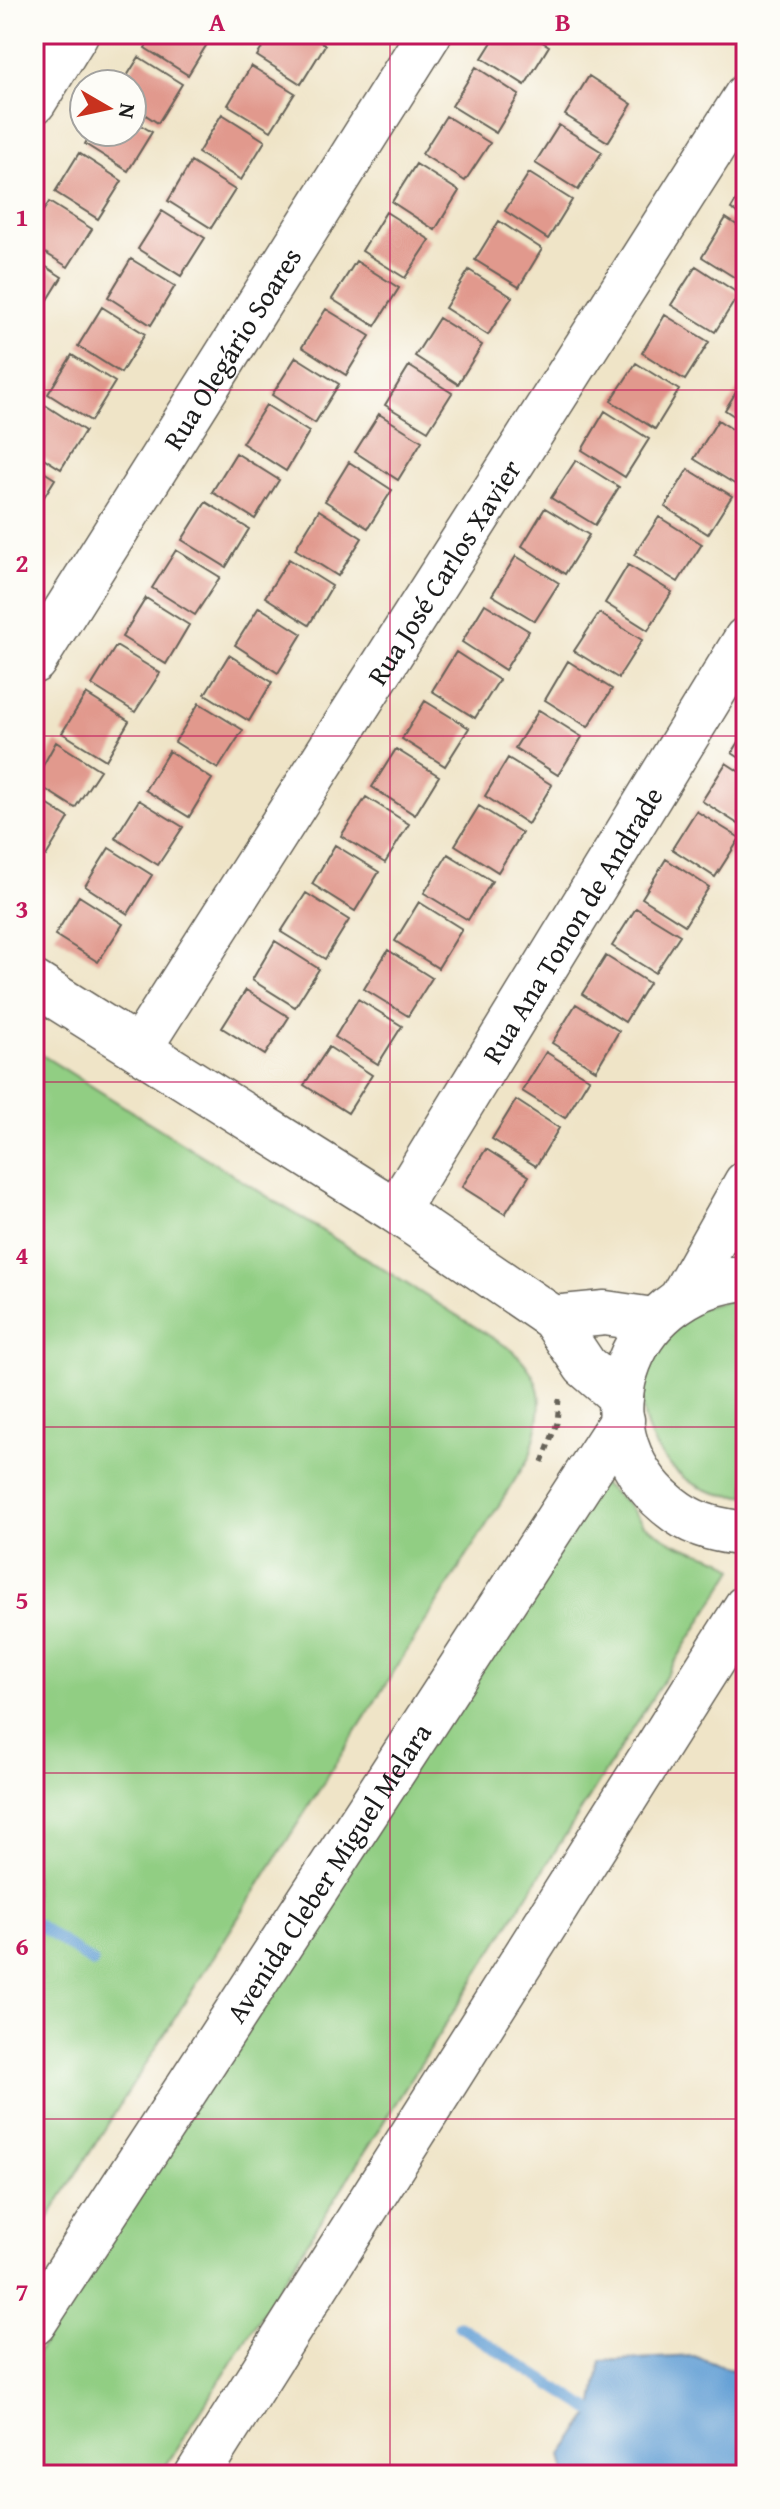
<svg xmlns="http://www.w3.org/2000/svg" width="780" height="2509" font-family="'Gentium Book Plus',serif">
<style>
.green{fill:#91ce83;stroke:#567550;stroke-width:2}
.water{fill:#66a1d6;stroke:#415e79;stroke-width:2}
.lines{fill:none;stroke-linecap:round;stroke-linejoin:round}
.stream{stroke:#66a1d6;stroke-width:11}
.building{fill:#e1998d}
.minor-casing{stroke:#666258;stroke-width:47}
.tertiary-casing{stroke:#666258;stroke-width:47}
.path{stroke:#666258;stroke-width:5;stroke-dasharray:6 6;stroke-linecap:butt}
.minor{stroke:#fff;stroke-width:44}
.tertiary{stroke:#fff;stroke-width:44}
.grid{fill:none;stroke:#c2185b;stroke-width:2;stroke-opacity:0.55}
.labels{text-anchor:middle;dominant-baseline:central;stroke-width:6;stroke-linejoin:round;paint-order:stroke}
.street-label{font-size:28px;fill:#1c1c1c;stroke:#fdfcf7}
.neatline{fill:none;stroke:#c2185b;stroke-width:3}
.grid-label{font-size:26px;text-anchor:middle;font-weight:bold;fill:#c2185b}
</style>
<rect width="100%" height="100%" fill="#fdfcf7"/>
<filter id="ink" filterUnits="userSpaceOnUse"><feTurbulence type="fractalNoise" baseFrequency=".0125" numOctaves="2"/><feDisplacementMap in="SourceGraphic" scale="16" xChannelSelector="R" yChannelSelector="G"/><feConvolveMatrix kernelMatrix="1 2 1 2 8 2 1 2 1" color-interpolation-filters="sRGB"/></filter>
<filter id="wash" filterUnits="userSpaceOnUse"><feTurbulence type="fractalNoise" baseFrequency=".006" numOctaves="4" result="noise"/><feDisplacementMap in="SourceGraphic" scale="32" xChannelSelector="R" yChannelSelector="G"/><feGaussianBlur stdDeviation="1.8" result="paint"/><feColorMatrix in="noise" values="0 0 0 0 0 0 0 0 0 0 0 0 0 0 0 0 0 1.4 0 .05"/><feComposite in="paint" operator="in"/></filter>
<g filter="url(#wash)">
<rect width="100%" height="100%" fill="#efe4c7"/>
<path class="green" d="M 34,1050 L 512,1350 C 551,1385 541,1411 530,1456 L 34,2241 Z
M 746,1296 L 746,1496 C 694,1498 651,1461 643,1410 C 642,1399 640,1384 644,1373 C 651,1356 670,1330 682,1317 C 691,1308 732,1300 746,1296 Z
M 591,1475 L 628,1504 L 643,1524 L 676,1544 L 722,1560 L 734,1569 L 160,2475 L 34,2475 L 34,2358 Z"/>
<path class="water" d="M 694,2356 L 746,2375 L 746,2475 L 566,2475 L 562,2455 L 593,2411 L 601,2361 Z"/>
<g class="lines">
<path class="stream" d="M 34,1922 L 93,1963
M 459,2326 L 593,2411 L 605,2414"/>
</g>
<g id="blocks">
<path class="building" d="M 153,34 L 209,34 L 212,36 L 188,75 L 145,48 Z
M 271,34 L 307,34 L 325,45 L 301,84 L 257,56 Z
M 497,34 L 529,34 L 549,46 L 525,85 L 482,58 Z
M 139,57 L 182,84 L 158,123 L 132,106 L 132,84 L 122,84 Z
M 251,66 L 295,93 L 271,131 L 228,105 Z
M 476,67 L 519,95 L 496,133 L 452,106 Z
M 589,76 L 632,104 L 608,142 L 565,115 Z
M 222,114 L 265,141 L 241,180 L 198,153 Z
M 446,116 L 490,143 L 465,181 L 422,154 Z
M 132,120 L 152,132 L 128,171 L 85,144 L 92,132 L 132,132 Z
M 559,125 L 602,152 L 578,190 L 535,163 Z
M 79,153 L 122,181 L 98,219 L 55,192 Z
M 191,162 L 235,190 L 211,228 L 168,201 Z
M 416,164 L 459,191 L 435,230 L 392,202 Z
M 529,173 L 572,200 L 548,239 L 505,211 Z
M 746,185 L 746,218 L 731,209 Z
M 49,202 L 92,229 L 68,267 L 34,246 L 34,225 Z
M 162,211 L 205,238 L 181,276 L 138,249 Z
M 386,212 L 430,240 L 405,278 L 362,251 Z
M 726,218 L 746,231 L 745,284 L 702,257 Z
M 499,221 L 542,249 L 519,287 L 475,260 Z
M 34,259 L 62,277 L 38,316 L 34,313 Z
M 131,259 L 175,286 L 151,325 L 108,297 Z
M 356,261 L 399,288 L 375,326 L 332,299 Z
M 696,266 L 739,294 L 715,332 L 671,305 Z
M 469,270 L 512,297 L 488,335 L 445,308 Z
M 102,307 L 145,334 L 121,373 L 78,346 Z
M 326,309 L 370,336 L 346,375 L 302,347 Z
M 665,315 L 709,342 L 685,380 L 642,353 Z
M 439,318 L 482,345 L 458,384 L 415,356 Z
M 72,355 L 115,382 L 91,421 L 48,394 Z
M 296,357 L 339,384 L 315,423 L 272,395 Z
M 636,363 L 679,390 L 655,429 L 611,401 Z
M 409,366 L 452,393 L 428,431 L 385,405 Z
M 746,376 L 746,424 L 725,410 Z
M 42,403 L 85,431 L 61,469 L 34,452 L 34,416 Z
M 266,405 L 309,432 L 286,471 L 242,443 Z
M 605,411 L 649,439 L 625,477 L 582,450 Z
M 379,414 L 422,441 L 398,480 L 355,452 Z
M 718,420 L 746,438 L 746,473 L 738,486 L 694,459 Z
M 236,453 L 279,480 L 255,519 L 212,492 Z
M 576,460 L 619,487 L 595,525 L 551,498 Z
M 349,462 L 392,490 L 368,528 L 325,501 Z
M 34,466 L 55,479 L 34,513 Z
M 688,469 L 732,496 L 708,534 L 665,507 Z
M 206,502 L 249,529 L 226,567 L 182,540 Z
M 545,508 L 589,535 L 565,574 L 522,546 Z
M 319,510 L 362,538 L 338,576 L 295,549 Z
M 659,517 L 702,544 L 678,582 L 634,555 Z
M 176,550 L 220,577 L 195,615 L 152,588 Z
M 516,556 L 559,583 L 535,621 L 492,595 Z
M 289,559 L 332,586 L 309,625 L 265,597 Z
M 628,565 L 672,592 L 648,630 L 605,603 Z
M 146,598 L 189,625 L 166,664 L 122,637 Z
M 485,604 L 529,631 L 505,670 L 462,642 Z
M 259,607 L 302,634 L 278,673 L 235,645 Z
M 599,613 L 642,640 L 618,678 L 574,651 Z
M 116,646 L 160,673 L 135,712 L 92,685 Z
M 456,652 L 499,680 L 475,718 L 432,691 Z
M 229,655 L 272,682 L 249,721 L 205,694 Z
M 568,661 L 612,689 L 588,727 L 545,700 Z
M 86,694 L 129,721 L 106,760 L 62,733 Z
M 425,701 L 469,728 L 445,766 L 402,739 Z
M 199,703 L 243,730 L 218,769 L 175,742 Z
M 539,710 L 582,737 L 558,775 L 515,748 Z
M 746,731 L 746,762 L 732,753 Z
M 56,742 L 100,770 L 75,808 L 34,782 Z
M 396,749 L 439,776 L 415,815 L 372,787 Z
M 169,751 L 212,779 L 189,817 L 145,790 Z
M 508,758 L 552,785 L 528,824 L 485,796 Z
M 726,763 L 746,776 L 746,829 L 702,801 Z
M 34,796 L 69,818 L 46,856 L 34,849 Z
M 366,797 L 409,824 L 385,863 L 341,836 Z
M 139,800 L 183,827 L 158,865 L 115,838 Z
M 479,806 L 522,833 L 498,872 L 455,845 Z
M 696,811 L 740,838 L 715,877 L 672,849 Z
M 335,845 L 379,872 L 355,911 L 312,884 Z
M 109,848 L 152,875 L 128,914 L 85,886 Z
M 448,854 L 492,881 L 468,920 L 424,893 Z
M 666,859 L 709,887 L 685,925 L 642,898 Z
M 306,893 L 349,920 L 325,959 L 281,932 Z
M 79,896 L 123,924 L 98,962 L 55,935 Z
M 419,902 L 462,929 L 438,968 L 395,941 Z
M 636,908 L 680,935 L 655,973 L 612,946 Z
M 275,941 L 319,969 L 295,1007 L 252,980 Z
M 388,950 L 432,978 L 408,1016 L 364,989 Z
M 606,956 L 649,983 L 625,1022 L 582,994 Z
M 246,990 L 289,1017 L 265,1055 L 222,1028 Z
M 358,999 L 402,1026 L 378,1064 L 335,1037 Z
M 576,1004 L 619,1031 L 596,1070 L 552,1043 Z
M 329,1047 L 372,1075 L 348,1113 L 304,1085 Z
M 546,1052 L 589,1079 L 565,1118 L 522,1091 Z
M 516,1100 L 559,1128 L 536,1166 L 492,1139 Z
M 486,1149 L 529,1176 L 505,1214 L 462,1187 Z"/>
</g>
</g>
<g filter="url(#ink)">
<use href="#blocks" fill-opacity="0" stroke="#666258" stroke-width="2"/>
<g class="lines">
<g class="minor-casing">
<g id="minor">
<path d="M 34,102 L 76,34"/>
<path id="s1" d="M 34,661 L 429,34"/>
<path d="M 34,983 L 396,1211 L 553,1318 L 585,1366 L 621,1397"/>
<path id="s2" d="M 139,1049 L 746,96"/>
<path id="s3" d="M 396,1211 L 746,639"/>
<path d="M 553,1318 L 605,1313 L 653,1320"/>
</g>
</g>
<g class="tertiary-casing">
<g id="tertiary">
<path d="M 746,1278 C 622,1289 573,1438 677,1512 C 698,1527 722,1531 746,1534"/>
<path d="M 683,1295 L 746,1183"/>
<path id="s4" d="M 34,2323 L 622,1420"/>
<path d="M 197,2475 L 746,1607"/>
</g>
</g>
<path class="path" d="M 542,1462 L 557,1423 L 559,1399"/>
<use href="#minor" class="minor"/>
<use href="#tertiary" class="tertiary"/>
</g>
</g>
<path class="grid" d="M 390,34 L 390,2475M 34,390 L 746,390M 34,736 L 746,736M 34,1082 L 746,1082M 34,1427 L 746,1427M 34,1773 L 746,1773M 34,2119 L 746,2119"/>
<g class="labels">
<g class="street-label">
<text stroke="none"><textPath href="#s1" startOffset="370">Rua Olegário Soares</textPath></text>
<text stroke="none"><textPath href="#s2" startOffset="566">Rua José Carlos Xavier</textPath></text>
<text stroke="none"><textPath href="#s3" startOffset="336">Rua Ana Tonon de Andrade</textPath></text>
<text stroke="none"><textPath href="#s4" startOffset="538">Avenida Cleber Miguel Melara</textPath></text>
</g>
</g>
<rect width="780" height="2509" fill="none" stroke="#fdfcf7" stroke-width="88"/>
<g transform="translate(108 108) rotate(99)"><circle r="38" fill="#fdfcf7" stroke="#a3a29f" stroke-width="2"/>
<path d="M0-6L14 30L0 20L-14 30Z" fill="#c8321e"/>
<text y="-12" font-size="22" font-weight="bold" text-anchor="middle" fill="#1c1c1c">N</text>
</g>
<rect x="44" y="44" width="692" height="2421" class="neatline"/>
<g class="grid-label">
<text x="217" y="31">A</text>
<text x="563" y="31">B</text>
<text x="22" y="226">1</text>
<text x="22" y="572">2</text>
<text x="22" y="918">3</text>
<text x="22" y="1264">4</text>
<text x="22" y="1609">5</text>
<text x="22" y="1955">6</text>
<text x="22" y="2301">7</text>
</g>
</svg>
